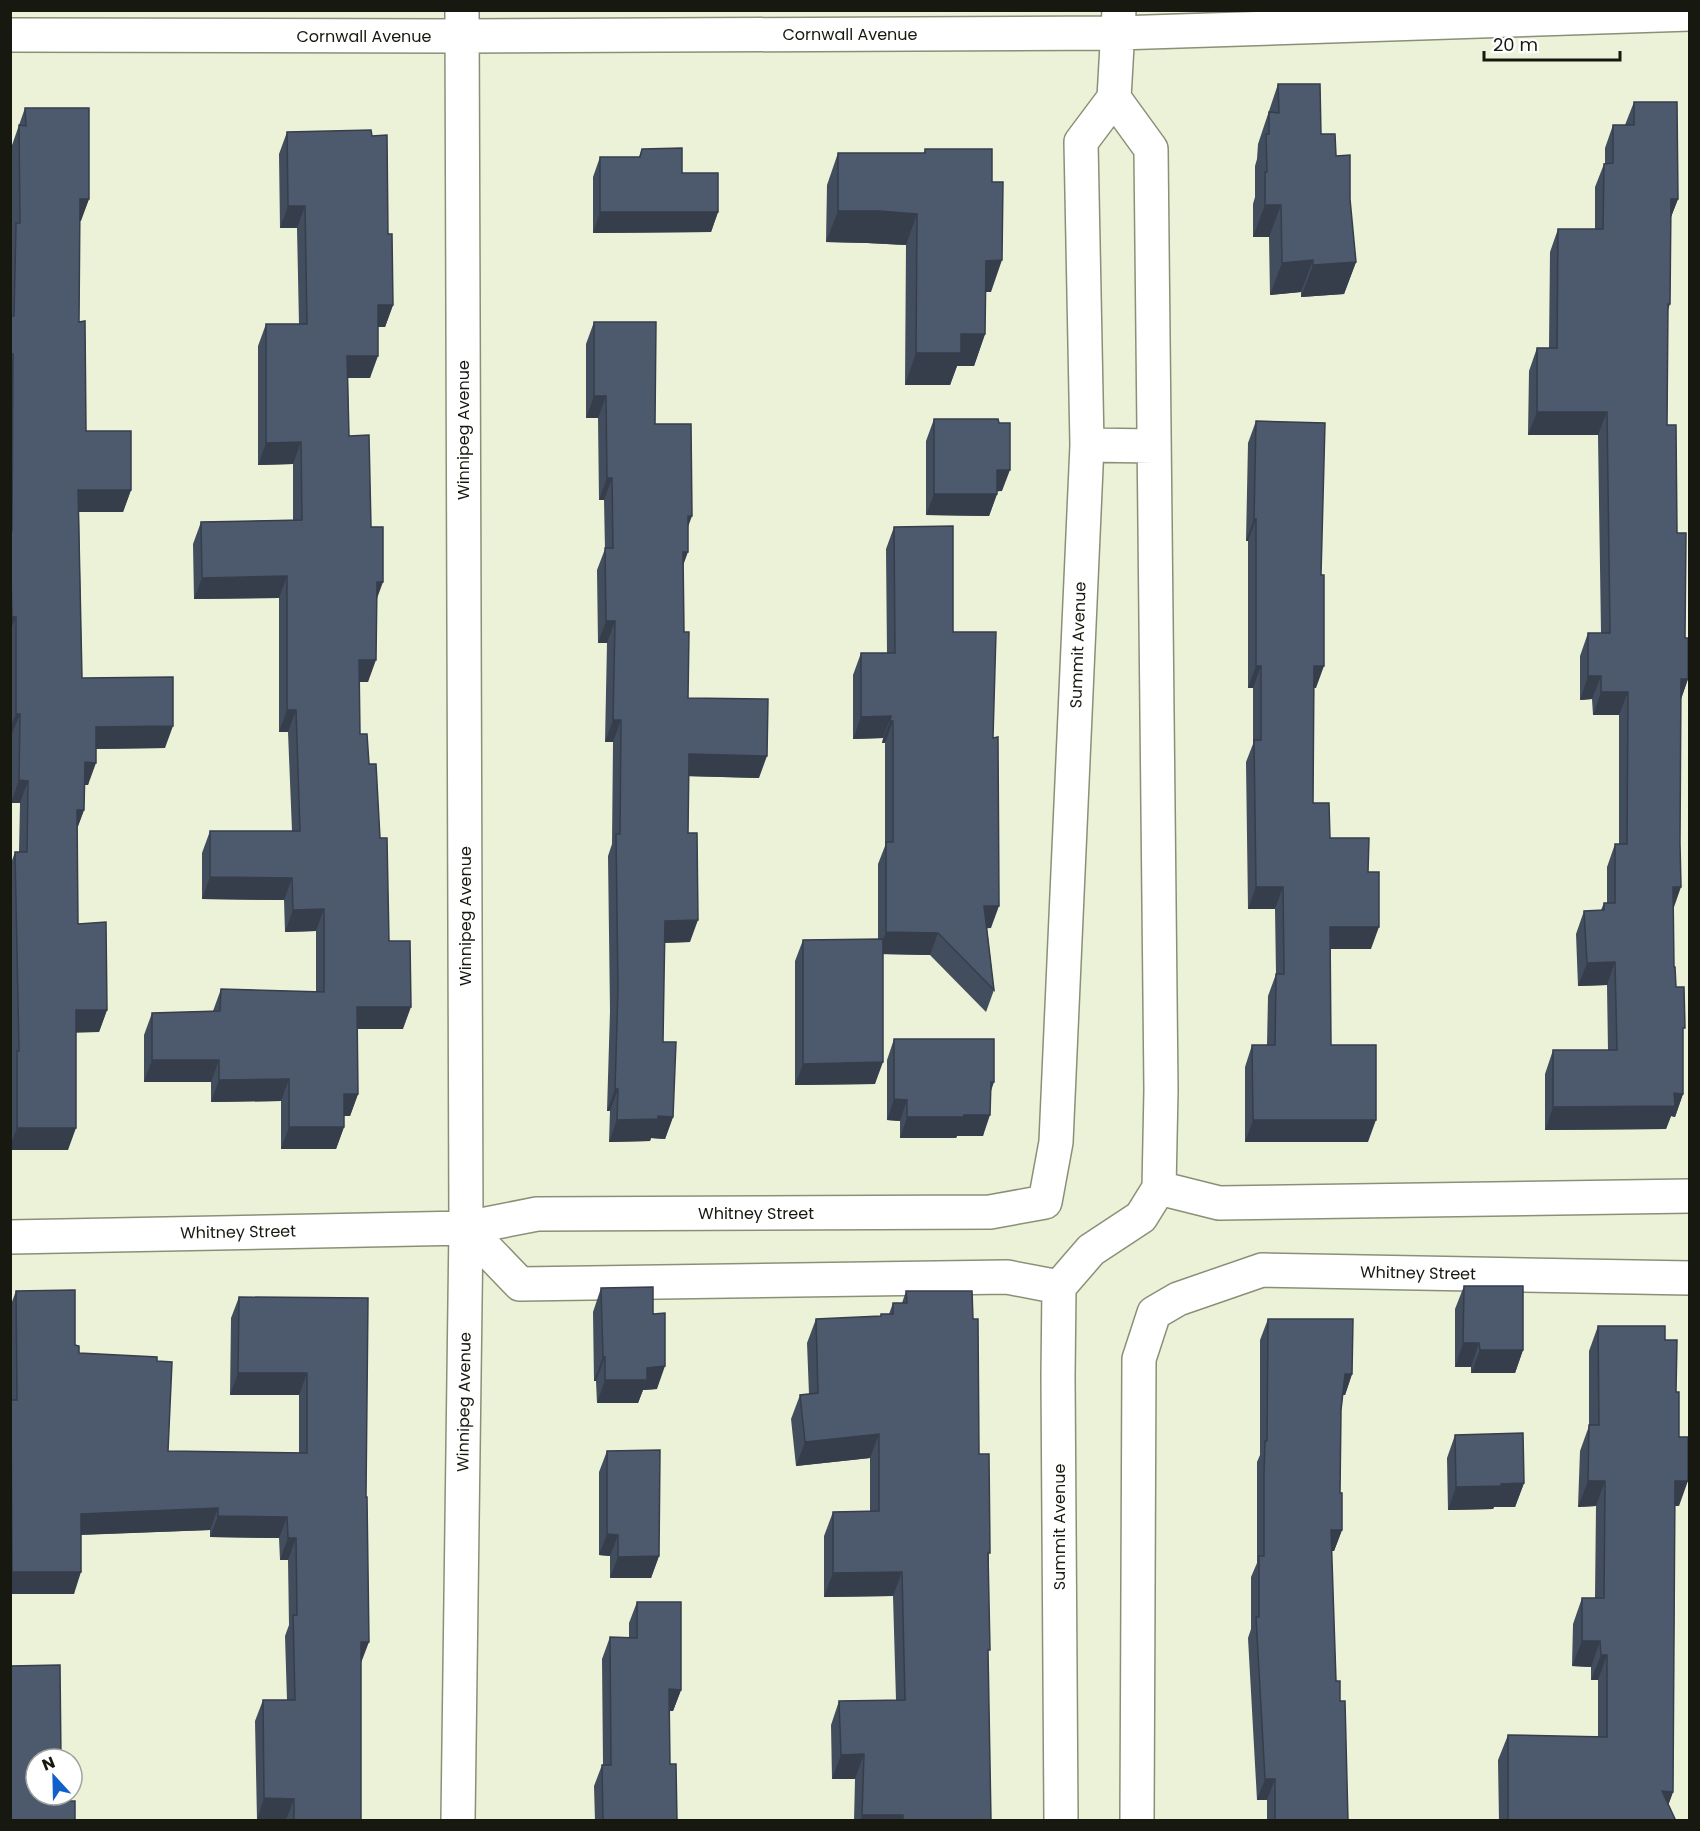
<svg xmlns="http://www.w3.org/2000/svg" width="1700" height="1831" font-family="Poppins,sans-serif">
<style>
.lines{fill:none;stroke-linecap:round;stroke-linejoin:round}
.street-casing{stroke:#8a9078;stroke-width:36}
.street{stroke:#fff;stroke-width:33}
.wall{fill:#424d5e}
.shaded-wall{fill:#363e4c}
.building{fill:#4d596d;stroke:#363e4c;stroke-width:1.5}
.labels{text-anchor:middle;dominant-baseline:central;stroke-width:6;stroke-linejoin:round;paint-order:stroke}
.street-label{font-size:16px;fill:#171910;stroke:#fff}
</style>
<rect width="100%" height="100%" fill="#ecf2d8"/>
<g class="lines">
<g class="street-casing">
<path id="street" d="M 10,35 L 462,36 L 1118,33 L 1690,14
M 1114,98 L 1151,149 L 1161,1090 L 1159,1188
M 1087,445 L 1154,446
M 1159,1188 L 1219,1203 L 1690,1196
M 466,1228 L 520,1284 L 1007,1277 L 1059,1287 L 1058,1376 L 1061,1820
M 10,1237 L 466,1228 L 537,1214 L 990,1212 L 1045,1202 L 1056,1142 L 1087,445 L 1081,142 L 1114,98 L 1119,10
M 1059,1287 L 1091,1250 L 1141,1217 L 1159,1188
M 458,1820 L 466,1228 L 462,10
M 1137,1820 L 1139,1359 L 1154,1313 L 1178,1299 L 1262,1270 L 1690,1278"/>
</g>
<use href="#street" class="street"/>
</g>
<path class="wall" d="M 1278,84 L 1321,134 L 1336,156 L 1350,199 L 1356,262 L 1344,294 L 1301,297 L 1301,292 L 1270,295 L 1269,237 L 1253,237 L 1253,204 L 1255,197 L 1255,166 L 1257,159 L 1258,144 Z
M 1634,102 L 1678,199 L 1671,217 L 1670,304 L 1668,310 L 1667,425 L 1677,533 L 1688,679 L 1681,699 L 1673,909 L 1674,967 L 1676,987 L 1683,1033 L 1683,1094 L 1675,1117 L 1671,1116 L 1666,1129 L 1545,1130 L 1545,1074 L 1553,1050 L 1608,1050 L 1607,985 L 1578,986 L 1576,934 L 1584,911 L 1601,910 L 1604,903 L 1607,903 L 1607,867 L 1615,844 L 1619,844 L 1619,715 L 1593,715 L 1592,699 L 1580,700 L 1580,656 L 1588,633 L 1601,633 L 1598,435 L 1528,435 L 1529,371 L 1537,348 L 1549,348 L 1550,252 L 1558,229 L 1595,229 L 1595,187 L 1604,164 L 1605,164 L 1605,148 L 1613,125 L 1625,125 Z
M 25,108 L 89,199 L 80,221 L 79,322 L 86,431 L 131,490 L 123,512 L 79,512 L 82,678 L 165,748 L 96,749 L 88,785 L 84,785 L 84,810 L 77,828 L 78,924 L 107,1010 L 99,1032 L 76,1032 L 68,1150 L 10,1150 L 10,866 L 15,852 L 19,852 L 20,803 L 11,803 L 10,238 L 12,234 L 11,148 Z
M 287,132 L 388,234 L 393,305 L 385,327 L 378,327 L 370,378 L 348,378 L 349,436 L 371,527 L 377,599 L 368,682 L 359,682 L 360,734 L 369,764 L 380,838 L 389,941 L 403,1029 L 357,1029 L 358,1094 L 350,1116 L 344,1116 L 344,1127 L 336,1149 L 281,1149 L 281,1101 L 211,1102 L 211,1082 L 144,1082 L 144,1035 L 152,1013 L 213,1011 L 221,989 L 316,992 L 316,931 L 285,932 L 284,900 L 202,899 L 202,853 L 210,831 L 292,831 L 288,732 L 279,732 L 279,598 L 194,599 L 193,544 L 201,522 L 293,520 L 293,464 L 258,465 L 258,346 L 266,324 L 299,324 L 297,228 L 280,228 L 279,154 Z
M 642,149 L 682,173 L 718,212 L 711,232 L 593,233 L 593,177 L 600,157 L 639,157 Z
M 925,149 L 991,292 L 985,292 L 985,334 L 974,366 L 957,366 L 950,385 L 905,385 L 906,245 L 867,243 L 826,242 L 827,185 L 838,153 L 924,153 Z
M 594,322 L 655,424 L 688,527 L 683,566 L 684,632 L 688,698 L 759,778 L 689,776 L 688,833 L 690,942 L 664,943 L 663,1042 L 673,1117 L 665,1139 L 651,1138 L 650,1141 L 609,1142 L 610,1111 L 607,1111 L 610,1011 L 608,856 L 612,844 L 613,742 L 605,742 L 607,643 L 598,643 L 597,570 L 605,549 L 604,500 L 599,500 L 598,418 L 586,418 L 586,344 Z
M 934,419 L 1002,491 L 997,491 L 997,494 L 989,516 L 926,515 L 926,441 Z
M 1256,421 L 1316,688 L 1314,688 L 1313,803 L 1330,838 L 1368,872 L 1371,949 L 1330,949 L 1331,1045 L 1368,1142 L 1245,1142 L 1245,1067 L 1252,1045 L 1267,1045 L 1268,996 L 1276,974 L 1275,909 L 1248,909 L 1246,762 L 1253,744 L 1253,688 L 1248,688 L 1248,541 L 1246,541 L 1248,443 Z
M 894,527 L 953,632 L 993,738 L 991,928 L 987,928 L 994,990 L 986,1012 L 930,955 L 883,954 L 875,1084 L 795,1085 L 795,961 L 803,940 L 878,939 L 878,864 L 885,846 L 885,743 L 882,743 L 883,738 L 853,739 L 853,675 L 861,653 L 887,653 L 886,549 Z
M 894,1039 L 990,1093 L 983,1136 L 957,1136 L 956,1138 L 900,1138 L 900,1121 L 887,1120 L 887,1060 Z
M 1464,1286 L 1523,1350 L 1515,1373 L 1471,1373 L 1471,1367 L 1455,1367 L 1455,1309 Z
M 601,1288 L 653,1314 L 657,1389 L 643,1390 L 638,1403 L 597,1403 L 596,1381 L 594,1381 L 593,1312 Z
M 16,1291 L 75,1345 L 79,1353 L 157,1361 L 168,1451 L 299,1453 L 299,1395 L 230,1395 L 231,1318 L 239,1297 L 368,1298 L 361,1662 L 361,1821 L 257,1820 L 255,1721 L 263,1700 L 287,1700 L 285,1636 L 289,1625 L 288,1560 L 280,1560 L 279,1538 L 210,1537 L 210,1530 L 81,1535 L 74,1594 L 10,1594 L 10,1307 Z
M 906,1291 L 973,1319 L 979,1454 L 989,1557 L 988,1654 L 991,1821 L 854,1821 L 855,1779 L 832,1779 L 831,1725 L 839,1701 L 896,1700 L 893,1596 L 824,1597 L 824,1536 L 833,1512 L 870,1511 L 870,1458 L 796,1466 L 791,1419 L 800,1395 L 809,1394 L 807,1343 L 816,1319 L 880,1317 L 881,1314 L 889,1314 L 893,1303 L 902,1303 Z
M 1268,1319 L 1352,1374 L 1345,1395 L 1343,1395 L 1341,1410 L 1340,1493 L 1342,1530 L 1334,1551 L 1331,1551 L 1336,1681 L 1340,1701 L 1348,1821 L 1267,1821 L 1267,1800 L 1257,1800 L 1248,1638 L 1251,1629 L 1251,1577 L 1257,1563 L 1257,1462 L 1260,1455 L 1260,1340 Z
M 1598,1326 L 1665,1340 L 1676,1392 L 1679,1506 L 1675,1506 L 1673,1792 L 1668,1805 L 1676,1821 L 1499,1821 L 1498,1760 L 1508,1735 L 1598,1737 L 1598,1680 L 1591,1680 L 1591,1667 L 1572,1666 L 1573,1624 L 1582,1598 L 1595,1598 L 1596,1506 L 1578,1507 L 1580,1451 L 1589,1426 L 1589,1351 Z
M 1455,1435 L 1524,1483 L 1515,1507 L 1494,1507 L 1493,1509 L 1448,1510 L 1447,1458 Z
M 607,1451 L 659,1556 L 651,1578 L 610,1578 L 610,1556 L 599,1555 L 599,1472 Z
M 637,1602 L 681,1690 L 673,1711 L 669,1711 L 670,1764 L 677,1821 L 595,1821 L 594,1786 L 602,1765 L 603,1765 L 602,1659 L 610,1637 L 629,1637 L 629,1623 Z"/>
<path class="shaded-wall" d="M 80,199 L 89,199 L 81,221 L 72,221 Z
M 1671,199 L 1678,199 L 1669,222 Z
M 1265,205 L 1281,205 L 1269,237 L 1253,237 Z
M 288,206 L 305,206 L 297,228 L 280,228 Z
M 838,211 L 879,211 L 917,214 L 906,245 L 867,243 L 826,242 Z
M 600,212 L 718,212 L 711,232 L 593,233 Z
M 1002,260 L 991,292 L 974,292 L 986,261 Z
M 1313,260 L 1301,292 L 1270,295 L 1282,263 Z
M 1356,262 L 1344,294 L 1301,297 L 1313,265 Z
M 378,305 L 393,305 L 385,327 L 370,327 Z
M 961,334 L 985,334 L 974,366 L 957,366 L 950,385 L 905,385 L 916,353 Z
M 347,356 L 378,356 L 370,378 L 339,378 Z
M 594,396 L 606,396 L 598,418 L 586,418 Z
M 1537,412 L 1607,412 L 1598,435 L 1528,435 Z
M 301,442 L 293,464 L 258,465 L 266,443 Z
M 997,470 L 1010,470 L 1002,491 L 989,492 Z
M 607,478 L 612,478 L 604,500 L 599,500 Z
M 78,490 L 131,490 L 123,512 L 70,512 Z
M 934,494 L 997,494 L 989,516 L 926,515 Z
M 688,516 L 692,516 L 684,538 Z
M 1254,519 L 1256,519 L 1248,541 L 1246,541 Z
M 683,552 L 688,552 L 680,574 Z
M 287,576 L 279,598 L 194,599 L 202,578 Z
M 377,582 L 383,582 L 375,604 Z
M 12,617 L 16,617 L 10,631 L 10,621 Z
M 606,621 L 615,621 L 607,643 L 598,643 Z
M 359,660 L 376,660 L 368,682 L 351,682 Z
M 1256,666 L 1261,666 L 1253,688 L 1248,688 Z
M 1314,666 L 1324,666 L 1316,688 L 1306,688 Z
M 1588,676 L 1601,676 L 1592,699 L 1580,700 Z
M 1681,679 L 1688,679 L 1680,702 Z
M 1601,692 L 1628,692 L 1619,715 L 1593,715 Z
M 287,710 L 296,710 L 288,732 L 279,732 Z
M 16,714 L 20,714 L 11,736 L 10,736 L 10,728 Z
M 891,716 L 883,738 L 853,739 L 861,717 Z
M 613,720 L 621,720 L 613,742 L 605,742 Z
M 890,721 L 893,721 L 885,743 L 882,743 Z
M 173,726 L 165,748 L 88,749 L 96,727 Z
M 689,754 L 767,756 L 759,778 L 681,776 Z
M 85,762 L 96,763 L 88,785 L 77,784 Z
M 19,780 L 28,781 L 20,803 L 11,803 Z
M 77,810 L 84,810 L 76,832 Z
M 210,877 L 292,878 L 284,900 L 202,899 Z
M 1256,887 L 1283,887 L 1275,909 L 1248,909 Z
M 1673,887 L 1681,887 L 1673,910 Z
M 984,906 L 999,906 L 991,928 L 976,929 Z
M 324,909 L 316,931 L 285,932 L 293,910 Z
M 698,920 L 690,942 L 657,943 L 665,921 Z
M 1330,927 L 1379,927 L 1371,949 L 1322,949 Z
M 886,932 L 938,933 L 930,955 L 878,954 Z
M 1615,962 L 1607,985 L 1578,986 L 1587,963 Z
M 357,1007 L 411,1007 L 403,1029 L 349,1029 Z
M 76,1010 L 107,1010 L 99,1032 L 68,1033 Z
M 152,1060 L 219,1060 L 211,1082 L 144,1082 Z
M 883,1062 L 875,1084 L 795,1085 L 803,1064 Z
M 289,1079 L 281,1101 L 211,1102 L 219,1080 Z
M 991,1082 L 994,1082 L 987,1103 Z
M 615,1089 L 618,1089 L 610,1111 L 607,1111 Z
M 1674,1093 L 1683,1094 L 1675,1117 L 1671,1116 L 1666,1129 L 1545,1130 L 1553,1107 Z
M 344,1094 L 358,1094 L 350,1116 L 336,1116 Z
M 894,1099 L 907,1100 L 900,1121 L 887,1120 Z
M 964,1115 L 990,1115 L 983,1136 L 957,1136 L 956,1138 L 900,1138 L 907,1117 Z
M 658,1116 L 673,1117 L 665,1139 L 651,1138 L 650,1141 L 609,1142 L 617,1120 Z
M 1253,1120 L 1376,1120 L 1368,1142 L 1245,1142 Z
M 289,1127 L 344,1127 L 336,1149 L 281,1149 Z
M 17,1128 L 76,1128 L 68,1150 L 10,1150 L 10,1146 Z
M 1463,1343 L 1479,1343 L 1471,1367 L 1455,1367 Z
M 1480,1350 L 1523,1350 L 1515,1373 L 1471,1373 Z
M 603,1357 L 605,1357 L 596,1381 L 594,1381 Z
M 665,1366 L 657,1389 L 643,1390 L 638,1403 L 597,1403 L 605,1380 L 647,1368 Z
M 238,1373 L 307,1373 L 299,1395 L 230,1395 Z
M 1345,1374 L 1352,1374 L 1345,1395 L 1337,1395 Z
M 879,1434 L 870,1458 L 796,1466 L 805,1442 Z
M 1588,1481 L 1605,1481 L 1596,1506 L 1578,1507 Z
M 1675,1481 L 1688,1481 L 1679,1506 L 1666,1506 Z
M 1524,1483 L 1515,1507 L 1494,1507 L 1493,1509 L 1448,1510 L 1456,1487 L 1501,1484 Z
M 218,1508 L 210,1530 L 73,1535 L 81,1514 Z
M 218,1516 L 287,1517 L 279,1538 L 210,1537 Z
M 1331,1530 L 1342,1530 L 1334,1551 L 1323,1551 Z
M 607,1534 L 618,1535 L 610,1556 L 599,1555 Z
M 288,1538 L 296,1538 L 288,1560 L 280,1560 Z
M 659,1556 L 651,1578 L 610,1578 L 618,1557 Z
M 12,1572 L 81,1572 L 74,1594 L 10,1594 L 10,1577 Z
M 902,1572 L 893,1596 L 824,1597 L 833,1573 Z
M 1582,1641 L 1600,1641 L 1591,1667 L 1572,1666 Z
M 361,1642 L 369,1642 L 361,1663 Z
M 1601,1655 L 1607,1655 L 1598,1680 L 1591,1680 Z
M 669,1689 L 681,1690 L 673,1711 L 661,1711 Z
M 864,1754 L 855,1779 L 832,1779 L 841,1755 Z
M 1265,1779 L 1275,1779 L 1267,1800 L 1257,1800 Z
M 1662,1791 L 1673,1792 L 1664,1817 Z
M 264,1798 L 294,1799 L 286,1820 L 257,1820 Z
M 862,1815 L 903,1815 L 902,1821 L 860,1821 Z"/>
<path class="building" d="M 1278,84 L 1320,84 L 1321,134 L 1335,134 L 1336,156 L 1350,155 L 1350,199 L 1356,262 L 1313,265 L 1313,260 L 1282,263 L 1281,205 L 1265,205 L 1265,172 L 1267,172 L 1266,134 L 1269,134 L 1269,112 L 1279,113 Z
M 1634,102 L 1677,102 L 1678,199 L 1671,199 L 1670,304 L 1668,304 L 1667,425 L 1676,425 L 1677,533 L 1686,533 L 1685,638 L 1688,638 L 1688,679 L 1681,679 L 1680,843 L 1681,887 L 1673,887 L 1674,967 L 1675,967 L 1676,987 L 1684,987 L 1685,1028 L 1683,1028 L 1683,1094 L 1674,1093 L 1675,1106 L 1553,1107 L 1553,1050 L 1617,1050 L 1615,962 L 1587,963 L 1584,911 L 1604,910 L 1604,903 L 1615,903 L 1615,844 L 1627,844 L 1628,692 L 1601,692 L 1601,676 L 1588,676 L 1588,633 L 1610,633 L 1607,412 L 1537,412 L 1537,348 L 1557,348 L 1558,229 L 1603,229 L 1604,164 L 1613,163 L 1613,125 L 1634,125 Z
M 25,108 L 89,108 L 89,199 L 80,199 L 79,322 L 85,321 L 86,431 L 131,431 L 131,490 L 78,490 L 82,678 L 173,677 L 173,726 L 96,727 L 96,763 L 85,762 L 84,810 L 77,810 L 78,924 L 106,922 L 107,1010 L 76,1010 L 76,1128 L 17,1128 L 17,1051 L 19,1051 L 15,852 L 27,852 L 28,781 L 19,780 L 20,714 L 16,714 L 16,617 L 12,617 L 10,531 L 12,531 L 13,354 L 10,354 L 10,316 L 14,316 L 16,223 L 20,223 L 19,125 L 26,126 Z
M 371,130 L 372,136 L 387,135 L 388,234 L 392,234 L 393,305 L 378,305 L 378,356 L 347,356 L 349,436 L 369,435 L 371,527 L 383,527 L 383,582 L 377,582 L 376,660 L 359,660 L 360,734 L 367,734 L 369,764 L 376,764 L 380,838 L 387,838 L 389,941 L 410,941 L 411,1007 L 357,1007 L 358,1094 L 344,1094 L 344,1127 L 289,1127 L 289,1079 L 219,1080 L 219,1060 L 152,1060 L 152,1013 L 220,1011 L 221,989 L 324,992 L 324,909 L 293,910 L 292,878 L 210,877 L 210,831 L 300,831 L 296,710 L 287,710 L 287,576 L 202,578 L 201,522 L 302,520 L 301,442 L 266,443 L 266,324 L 307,324 L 305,206 L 288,206 L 287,132 Z
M 682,148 L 682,173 L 718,173 L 718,212 L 600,212 L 600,157 L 640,157 L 642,149 Z
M 925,149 L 992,149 L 992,182 L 1003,182 L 1002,260 L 986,261 L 985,334 L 961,334 L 961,353 L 916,353 L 917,214 L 879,211 L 838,211 L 838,153 L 925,153 Z
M 594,322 L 656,322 L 655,424 L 691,424 L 692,516 L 688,516 L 688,552 L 683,552 L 684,632 L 689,632 L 688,698 L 768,699 L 767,756 L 689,754 L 688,833 L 697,833 L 698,920 L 665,921 L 663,1042 L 676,1042 L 673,1117 L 658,1116 L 658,1119 L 617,1120 L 618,1089 L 615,1089 L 618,989 L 616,834 L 620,834 L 621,720 L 613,720 L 615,621 L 606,621 L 605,548 L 613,548 L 612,478 L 607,478 L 606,396 L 594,396 Z
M 934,419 L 998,419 L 999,423 L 1010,423 L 1010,470 L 997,470 L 997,494 L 934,494 Z
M 1256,421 L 1325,423 L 1321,575 L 1324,575 L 1324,666 L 1314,666 L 1313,803 L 1329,803 L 1330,838 L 1369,838 L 1368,872 L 1379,872 L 1379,927 L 1330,927 L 1331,1045 L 1376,1045 L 1376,1120 L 1253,1120 L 1252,1045 L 1275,1045 L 1276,974 L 1284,974 L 1283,887 L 1256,887 L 1254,740 L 1261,740 L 1261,666 L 1256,666 L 1256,519 L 1254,519 Z
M 953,526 L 953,632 L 996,632 L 993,738 L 998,737 L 999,906 L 984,906 L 994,990 L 938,933 L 886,932 L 886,842 L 893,842 L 893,721 L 890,721 L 891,716 L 861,717 L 861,653 L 895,653 L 894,527 Z
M 883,939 L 883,1062 L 803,1064 L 803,940 Z
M 894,1039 L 994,1039 L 994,1082 L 991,1082 L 990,1115 L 964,1115 L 963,1117 L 907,1117 L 907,1100 L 894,1099 Z
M 1464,1286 L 1523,1286 L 1523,1350 L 1480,1350 L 1479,1343 L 1463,1343 Z
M 653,1287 L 653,1314 L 665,1313 L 665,1366 L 647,1368 L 647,1380 L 605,1380 L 605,1357 L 603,1357 L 601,1288 Z
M 75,1290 L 75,1345 L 79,1346 L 79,1353 L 157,1357 L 157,1361 L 172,1362 L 168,1451 L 307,1453 L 307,1373 L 238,1373 L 239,1297 L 368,1298 L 366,1497 L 367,1497 L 369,1642 L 361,1642 L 361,1821 L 294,1821 L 294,1799 L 264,1798 L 263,1700 L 295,1700 L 293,1615 L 297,1615 L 296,1538 L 288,1538 L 287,1517 L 218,1516 L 218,1508 L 81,1514 L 81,1572 L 12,1572 L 11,1400 L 17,1400 L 16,1291 Z
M 906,1291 L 972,1291 L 973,1319 L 978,1319 L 979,1454 L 989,1454 L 990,1553 L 988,1553 L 990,1650 L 988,1650 L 991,1821 L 903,1821 L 903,1815 L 862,1815 L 864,1754 L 841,1755 L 839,1701 L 905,1700 L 902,1572 L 833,1573 L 833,1512 L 879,1511 L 879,1434 L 805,1442 L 800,1395 L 818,1393 L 816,1319 L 881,1316 L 881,1314 L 893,1314 L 893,1303 L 907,1303 Z
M 1268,1319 L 1353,1319 L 1352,1374 L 1345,1374 L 1341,1410 L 1340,1493 L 1342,1493 L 1342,1530 L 1331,1530 L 1336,1681 L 1340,1681 L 1340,1701 L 1345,1701 L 1348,1821 L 1275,1821 L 1275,1779 L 1265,1779 L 1256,1617 L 1259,1617 L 1259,1556 L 1264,1556 L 1264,1473 L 1265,1441 L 1267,1441 Z
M 1598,1326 L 1665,1326 L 1665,1340 L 1677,1340 L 1676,1392 L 1679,1392 L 1679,1437 L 1688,1437 L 1688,1481 L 1675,1481 L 1673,1792 L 1662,1791 L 1676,1821 L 1508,1821 L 1508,1735 L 1607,1737 L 1607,1655 L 1601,1655 L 1600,1641 L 1582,1641 L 1582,1598 L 1604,1598 L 1605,1481 L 1588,1481 L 1589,1425 L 1599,1425 Z
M 1523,1433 L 1524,1483 L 1501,1484 L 1501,1486 L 1456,1487 L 1455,1435 Z
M 660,1450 L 659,1556 L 618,1557 L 618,1535 L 607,1534 L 607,1451 Z
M 637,1602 L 681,1602 L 681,1690 L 669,1689 L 670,1764 L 676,1764 L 677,1821 L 603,1821 L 602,1765 L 611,1765 L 610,1637 L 637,1638 Z
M 60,1665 L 61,1759 L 36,1759 L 36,1795 L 61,1795 L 61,1801 L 75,1801 L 75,1821 L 10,1821 L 10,1666 Z"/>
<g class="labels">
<g class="street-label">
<text x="850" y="34">Cornwall Avenue</text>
<text x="364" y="36">Cornwall Avenue</text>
<text transform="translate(463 430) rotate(-90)">Winnipeg Avenue</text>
<text transform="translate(1078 645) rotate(-88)">Summit Avenue</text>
<text transform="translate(465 916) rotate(-90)">Winnipeg Avenue</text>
<text x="756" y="1213">Whitney Street</text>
<text transform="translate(238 1232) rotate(-1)">Whitney Street</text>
<text transform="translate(1418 1273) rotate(1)">Whitney Street</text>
<text transform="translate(464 1402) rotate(-89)">Winnipeg Avenue</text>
<text transform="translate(1059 1527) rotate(-90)">Summit Avenue</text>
</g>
</g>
<rect width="1700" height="1831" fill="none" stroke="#171910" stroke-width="24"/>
<g transform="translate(54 1777) rotate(338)"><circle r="28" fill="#ffffff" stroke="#a2a39f" stroke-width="1.5"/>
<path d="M0-4.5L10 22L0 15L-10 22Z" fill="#0f60ca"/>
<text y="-9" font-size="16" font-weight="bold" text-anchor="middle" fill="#171910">N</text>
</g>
<path d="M1484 51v9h136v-9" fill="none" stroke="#171910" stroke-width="3"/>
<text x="1493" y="51" font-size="18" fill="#171910" stroke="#ffffff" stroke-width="4.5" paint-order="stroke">20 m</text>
</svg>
